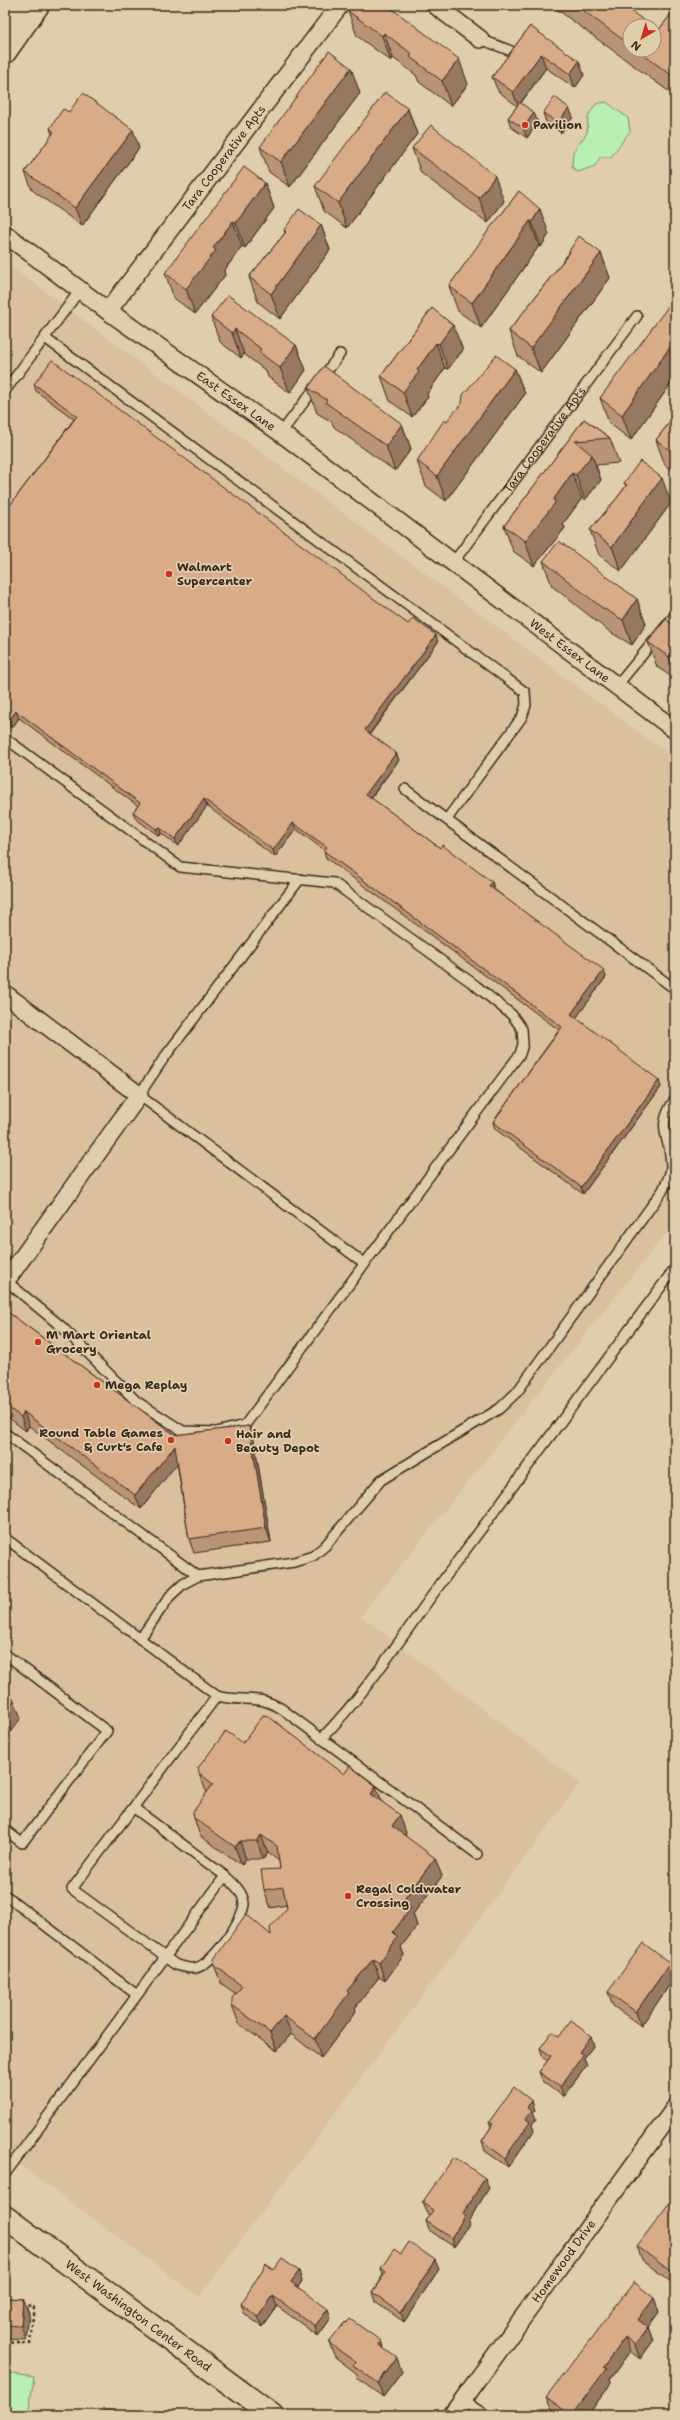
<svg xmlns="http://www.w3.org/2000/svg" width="680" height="2420" font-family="'Shantell Sans',sans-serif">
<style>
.built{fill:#dbc09e}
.green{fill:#b9efb1;stroke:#7a8c68}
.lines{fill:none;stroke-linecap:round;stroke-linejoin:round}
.service-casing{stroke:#3b2a1e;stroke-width:12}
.minor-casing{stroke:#3b2a1e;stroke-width:20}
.primary-casing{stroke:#3b2a1e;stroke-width:25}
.path{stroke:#3b2a1e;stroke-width:2.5;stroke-dasharray:3 3;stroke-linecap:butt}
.service{stroke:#e0cdab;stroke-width:9}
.minor{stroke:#e0cdab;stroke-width:17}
.primary{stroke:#e0cdab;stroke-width:22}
.wall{fill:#ba9476;stroke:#3b2a1e}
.shaded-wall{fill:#977860;stroke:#3b2a1e}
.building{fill:#d8ac89;stroke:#3b2a1e}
.poi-dot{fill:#c8321e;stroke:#e0cdab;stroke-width:1.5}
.labels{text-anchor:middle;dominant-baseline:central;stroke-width:3.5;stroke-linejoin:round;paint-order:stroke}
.poi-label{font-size:12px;font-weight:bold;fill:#3b2a1e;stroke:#e0cdab;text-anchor:start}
.street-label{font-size:12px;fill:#3b2a1e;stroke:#e0cdab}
</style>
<rect width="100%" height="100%" fill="#e0cdab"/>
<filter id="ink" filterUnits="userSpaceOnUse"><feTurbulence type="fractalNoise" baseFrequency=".025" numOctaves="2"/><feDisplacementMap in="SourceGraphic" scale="8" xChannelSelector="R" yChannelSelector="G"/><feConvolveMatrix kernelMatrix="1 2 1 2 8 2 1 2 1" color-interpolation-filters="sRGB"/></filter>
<g filter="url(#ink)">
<path class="built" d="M 5,262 L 675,759 L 675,1222 L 361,1616 L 580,1783 L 199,2297 L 5,2154 Z"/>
<path class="green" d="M 606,102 L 628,118 L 630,131 L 611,157 L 600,157 L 595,166 L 578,172 L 572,167 L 573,152 L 587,133 L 588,116 L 596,104 Z
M 6,2373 L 34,2377 L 28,2415 L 5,2414 Z"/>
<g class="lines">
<g class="service-casing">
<g id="service">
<path d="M 480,39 L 519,54"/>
<path d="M 45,338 L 525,692 L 526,705 L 522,717 L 447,819"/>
<path d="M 5,391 L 80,290"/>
<path d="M 281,433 L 340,354"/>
<path id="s1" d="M 452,564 L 637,316"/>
<path d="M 616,687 L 675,615"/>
<path d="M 5,738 L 180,867 L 334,883 L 475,985 L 512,1015 L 522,1029 L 523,1044 L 520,1054 L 508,1070 L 245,1425 L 216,1432 L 183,1431 L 136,1401 L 62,1327 L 5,1280"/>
<path d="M 405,789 L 675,989"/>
<path d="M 300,879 L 164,1058 L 139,1095 L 365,1264"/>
<path d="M 5,1433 L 198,1576"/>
<path d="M 5,1538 L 217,1696 C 244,1703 256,1693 282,1709 L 477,1854"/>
<path d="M 140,1639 L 170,1596 L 183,1584 L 198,1576 L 294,1562 L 313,1556 L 325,1546 L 381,1480 L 499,1409 L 517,1392 L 663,1190 C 666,1183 671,1174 671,1167 C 671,1135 654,1130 675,1099"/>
<path d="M 5,1654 L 107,1731 L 22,1843 L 5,1830"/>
<path d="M 217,1696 L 72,1889 L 176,1965 C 182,1966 189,1969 195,1968 C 211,1966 244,1920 244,1903 C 243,1892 233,1883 225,1876"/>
<path d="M 321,1739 C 371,1688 407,1628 450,1571 C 525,1470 600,1369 675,1268"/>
<path d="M 5,1895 L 137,1995"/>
<path d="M 5,2174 L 225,1876 L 134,1808"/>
<path d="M 463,2400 L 485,2415"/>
</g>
</g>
<g class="minor-casing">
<g id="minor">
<path d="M 435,5 L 480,39"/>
<path id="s2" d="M 5,234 L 108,311 L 281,433 L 675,730"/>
<path id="s3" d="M 108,311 L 340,5"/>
<path d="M 5,994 L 139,1095 L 5,1282"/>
<path id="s4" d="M 452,2415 L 675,2108"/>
</g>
</g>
<g class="primary-casing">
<g id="primary">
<path d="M 5,21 L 13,5"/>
<path d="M 5,52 L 38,5"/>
<path id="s5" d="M 5,2217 L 272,2415"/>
</g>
</g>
<path class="path" d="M 5,2342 L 30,2344 L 34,2306 L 23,2305"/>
<use href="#service" class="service"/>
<use href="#minor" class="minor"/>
<use href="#primary" class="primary"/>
</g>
<path class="wall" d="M 353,5 L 468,84 L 451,106 L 419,82 L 416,75 L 393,58 L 391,61 L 357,36 L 348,11 Z
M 551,5 L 623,5 L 630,26 L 630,50 L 654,50 L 658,31 L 675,9 L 675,96 Z
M 530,26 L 584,75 L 575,88 L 546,68 L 521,103 L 538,122 L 527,138 L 511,127 L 508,118 L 517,106 L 498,91 L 492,77 Z
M 360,93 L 290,187 L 269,172 L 260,147 Z
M 408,109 L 417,134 L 347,228 L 324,211 L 315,186 Z
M 69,112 L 139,148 L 82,226 L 32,190 L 25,172 L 52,135 L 50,128 Z
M 543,113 L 573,117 L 561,133 L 546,122 Z
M 412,148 L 504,201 L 488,223 L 421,173 Z
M 265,183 L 274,208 L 245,248 L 242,246 L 224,271 L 225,275 L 195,314 L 174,298 L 165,273 Z
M 519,191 L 549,234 L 541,247 L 539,246 L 481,328 L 458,311 L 449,286 Z
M 321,225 L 330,250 L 280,319 L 258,302 L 249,277 L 285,233 L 284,230 Z
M 569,251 L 601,253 L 610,278 L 541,373 L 518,356 L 509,331 L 569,253 Z
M 432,308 L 463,350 L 448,369 L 445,368 L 427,394 L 428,397 L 412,417 L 390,401 L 381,376 Z
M 675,308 L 675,378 L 631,440 L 609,423 L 600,398 Z
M 211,317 L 296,345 L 306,370 L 290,393 L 268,377 L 266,371 L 244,354 L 241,358 L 220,342 Z
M 515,369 L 525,394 L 446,501 L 426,486 L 417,461 L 446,422 Z
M 34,384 L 408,624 L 438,642 L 370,734 L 396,753 L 399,760 L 371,798 L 440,848 L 492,882 L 494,889 L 606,977 L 576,1018 L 661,1087 L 583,1194 L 495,1129 L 493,1122 L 559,1030 L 326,858 L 324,851 L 324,850 L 296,829 L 275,857 L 207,806 L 178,846 L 161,833 L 159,836 L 136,819 L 133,812 L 138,806 L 19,718 L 12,728 L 5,723 L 5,512 L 74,419 L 36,391 Z
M 308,388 L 402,424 L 411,449 L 395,471 L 334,427 L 332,422 L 317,413 Z
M 675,415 L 675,472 L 665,465 L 656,440 Z
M 584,419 L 610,438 L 619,463 L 596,465 L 601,480 L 585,500 L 582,498 L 563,524 L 565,528 L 534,566 L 513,551 L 504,526 Z
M 624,483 L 671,503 L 621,571 L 599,555 L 590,530 L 617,498 L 626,486 Z
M 543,561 L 637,599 L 646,624 L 632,645 L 610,632 L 552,586 Z
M 675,626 L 675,679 L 657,667 L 648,642 Z
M 5,1310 L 175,1435 L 249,1426 L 254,1440 L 271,1542 L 194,1553 L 189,1539 L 177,1463 L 141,1509 L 29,1426 L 26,1431 L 5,1415 Z
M 243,1743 L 344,1774 L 382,1802 L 406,1833 L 405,1835 L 442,1876 L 413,1914 L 417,1926 L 401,1947 L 404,1955 L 385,1981 L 379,1977 L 355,2008 L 356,2011 L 321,2058 L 291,2034 L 277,2051 L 239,2024 L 232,2005 L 236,1994 L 221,1983 L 214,1965 L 271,1935 L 287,1908 L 286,1905 L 271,1908 L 264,1890 L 280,1869 L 279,1861 L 268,1853 L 263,1859 L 246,1859 L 242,1865 L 200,1836 L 194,1818 L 207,1792 L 206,1791 L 199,1773 Z
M 670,1963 L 675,1977 L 641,2026 L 613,2006 L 608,1992 Z
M 594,2045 L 584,2058 L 587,2065 L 563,2097 L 543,2082 L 539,2072 L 548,2061 L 543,2058 L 540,2048 Z
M 535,2110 L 533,2113 L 536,2120 L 532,2125 L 534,2131 L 508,2167 L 485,2151 L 482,2141 L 491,2127 L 489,2122 Z
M 489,2188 L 468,2222 L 469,2225 L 454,2247 L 429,2230 L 426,2221 L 430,2215 L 426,2212 L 422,2203 Z
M 675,2206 L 675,2285 L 642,2260 L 637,2246 Z
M 401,2254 L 439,2269 L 404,2322 L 375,2302 L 372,2292 L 383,2275 L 381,2268 Z
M 274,2270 L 302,2281 L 298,2287 L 331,2318 L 318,2336 L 277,2306 L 262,2327 L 244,2313 L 241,2304 Z
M 5,2292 L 6,2292 L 8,2298 L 23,2299 L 29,2313 L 26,2340 L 5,2339 Z
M 654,2298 L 659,2312 L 648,2327 L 653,2341 L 640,2359 L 630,2351 L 610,2379 L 611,2383 L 588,2415 L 557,2415 L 552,2411 L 546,2397 Z
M 346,2323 L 381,2341 L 383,2348 L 402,2372 L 383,2397 L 358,2379 L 356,2373 L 335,2357 L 329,2343 Z"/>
<path class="shaded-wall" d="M 384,33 L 393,58 L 391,61 L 382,36 Z
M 541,54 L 546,68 L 518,106 L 513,92 Z
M 459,59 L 468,84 L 451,106 L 442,81 Z
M 579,61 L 584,75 L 575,88 L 570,74 Z
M 351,68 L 360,93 L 290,187 L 281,162 Z
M 569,108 L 573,117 L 561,133 L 558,123 Z
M 408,109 L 417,134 L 347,228 L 338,203 Z
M 534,113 L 538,122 L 527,138 L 523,128 Z
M 133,130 L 139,148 L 82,226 L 75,208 Z
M 495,176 L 504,201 L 488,223 L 479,198 Z
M 265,183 L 274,208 L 245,248 L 236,223 Z
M 540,209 L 549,234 L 541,247 L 532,222 Z
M 233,221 L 242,246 L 224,271 L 225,275 L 195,314 L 186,289 L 213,248 Z
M 530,221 L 539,246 L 481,328 L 472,303 Z
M 321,225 L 330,250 L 280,319 L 271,294 Z
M 601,253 L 610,278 L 541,373 L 531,348 Z
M 453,325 L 463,350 L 448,369 L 439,344 Z
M 235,329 L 244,354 L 241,358 L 232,333 Z
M 675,340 L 675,378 L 631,440 L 622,415 Z
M 436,343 L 445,368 L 427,394 L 428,397 L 412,417 L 403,392 L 417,370 Z
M 296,345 L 306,370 L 290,393 L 280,368 Z
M 515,369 L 525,394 L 446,501 L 437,476 Z
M 402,424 L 411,449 L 395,471 L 386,446 Z
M 592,455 L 601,480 L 585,500 L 576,475 Z
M 572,473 L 582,498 L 563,524 L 565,528 L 534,566 L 525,541 Z
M 662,478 L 671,503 L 621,571 L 612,547 Z
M 637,599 L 646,624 L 632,645 L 623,620 Z
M 436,635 L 438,642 L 367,737 L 365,730 Z
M 671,654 L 675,664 L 675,673 L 669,657 Z
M 16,711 L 19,718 L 12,728 L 9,721 Z
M 396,753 L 399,760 L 368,801 L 366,794 Z
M 204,799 L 207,806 L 178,846 L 175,839 Z
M 293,823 L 296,829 L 275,857 L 273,850 Z
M 159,827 L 161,833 L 159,836 L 156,829 Z
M 492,882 L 494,889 L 491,892 L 489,886 Z
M 604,970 L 606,977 L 574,1021 L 571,1014 Z
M 659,1080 L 661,1087 L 583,1194 L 581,1187 Z
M 24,1412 L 29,1426 L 26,1431 L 21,1417 Z
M 249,1426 L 254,1440 L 271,1542 L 266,1528 Z
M 175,1446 L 180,1460 L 141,1509 L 135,1495 Z
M 14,1700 L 21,1718 L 5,1739 L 5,1713 Z
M 376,1786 L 383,1804 L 371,1794 Z
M 400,1815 L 406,1833 L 399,1844 L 392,1826 Z
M 261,1835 L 268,1853 L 263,1859 L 257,1841 Z
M 240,1841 L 246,1859 L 242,1865 L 235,1847 Z
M 435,1858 L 442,1876 L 413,1914 L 417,1926 L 401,1947 L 404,1955 L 385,1981 L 379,1963 L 393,1932 L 402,1902 Z
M 373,1959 L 379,1977 L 355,2008 L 356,2011 L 321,2058 L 315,2039 L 347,1991 Z
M 670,1963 L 675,1977 L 641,2026 L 636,2012 Z
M 284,2016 L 291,2034 L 277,2051 L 270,2033 Z
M 591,2036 L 594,2045 L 584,2058 L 587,2065 L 563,2097 L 560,2087 L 579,2052 Z
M 532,2101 L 535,2110 L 533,2113 L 536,2120 L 532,2125 L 534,2131 L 508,2167 L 505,2158 L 526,2119 L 527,2107 Z
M 485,2178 L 489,2188 L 468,2222 L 469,2225 L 454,2247 L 451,2238 L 463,2214 Z
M 435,2260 L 439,2269 L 404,2322 L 401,2313 Z
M 675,2265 L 675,2284 L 670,2271 Z
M 299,2271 L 302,2281 L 295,2291 L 291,2282 Z
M 6,2292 L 11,2306 L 5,2298 Z
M 273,2296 L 277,2306 L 262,2327 L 258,2317 Z
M 654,2298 L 659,2312 L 643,2334 L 638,2320 Z
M 23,2299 L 29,2313 L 26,2340 L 21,2326 Z
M 328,2309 L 331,2318 L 318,2336 L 315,2326 Z
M 648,2327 L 653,2341 L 640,2359 L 635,2345 Z
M 625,2337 L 630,2351 L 610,2379 L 611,2383 L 588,2415 L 572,2415 L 603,2367 Z
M 381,2341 L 386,2355 L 379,2345 Z
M 397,2358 L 402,2372 L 383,2397 L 378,2383 Z"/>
<path class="building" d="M 353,5 L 387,5 L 459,59 L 442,81 L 410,57 L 412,54 L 384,33 L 382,36 L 348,11 Z
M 576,5 L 623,5 L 651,26 L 630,26 L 630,45 Z
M 675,9 L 675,78 L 637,50 L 654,50 L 654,28 L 658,31 Z
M 530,26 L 579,61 L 570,74 L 541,54 L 513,92 L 492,77 Z
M 329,51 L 351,68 L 281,162 L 260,147 Z
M 385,92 L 408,109 L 338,203 L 315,186 Z
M 83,93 L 133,130 L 75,208 L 25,172 L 54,132 L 50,128 L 63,109 L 69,112 Z
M 555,97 L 569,108 L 558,123 L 543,113 Z
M 520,102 L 534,113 L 523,128 L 508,118 Z
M 431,125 L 495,176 L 479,198 L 412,148 Z
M 244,167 L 265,183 L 236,223 L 233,221 L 213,248 L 216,250 L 186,289 L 165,273 Z
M 519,191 L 540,209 L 532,222 L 530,221 L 472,303 L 449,286 L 493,224 L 494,224 Z
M 299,209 L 321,225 L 271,294 L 249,277 L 286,232 L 284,230 Z
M 579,236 L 601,253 L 531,348 L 509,331 L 570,252 L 569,251 Z
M 228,295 L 296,345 L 280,368 L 259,352 L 261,349 L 235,329 L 232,333 L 211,317 Z
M 670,304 L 675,308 L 675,340 L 622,415 L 600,398 Z
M 432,308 L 453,325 L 439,344 L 436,343 L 417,370 L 419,372 L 403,392 L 381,376 Z
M 496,355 L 515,369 L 437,476 L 417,461 L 444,420 L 446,422 L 462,403 L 463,395 Z
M 52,360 L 408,624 L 413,618 L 436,635 L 365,730 L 396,753 L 366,794 L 440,848 L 442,845 L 492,882 L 489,886 L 604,970 L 571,1014 L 659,1080 L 581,1187 L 493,1122 L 562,1027 L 324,851 L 327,847 L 293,823 L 273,850 L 204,799 L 175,839 L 159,827 L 156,829 L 133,812 L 140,803 L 16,711 L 9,721 L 5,718 L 5,512 L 77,416 L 34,384 Z
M 324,366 L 402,424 L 386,446 L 325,402 L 327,400 L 308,388 Z
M 675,415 L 675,454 L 656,440 Z
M 584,419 L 610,438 L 575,441 L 592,455 L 576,475 L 572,473 L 554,499 L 555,503 L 525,541 L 504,526 Z
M 640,461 L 662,478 L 612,547 L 590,530 L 617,498 L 627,485 L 624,483 Z
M 559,541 L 637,599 L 623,620 L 601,607 L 543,561 Z
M 666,619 L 675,626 L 675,656 L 671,654 L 669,657 L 648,642 Z
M 5,1310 L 175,1435 L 249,1426 L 266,1528 L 189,1539 L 175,1446 L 135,1495 L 24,1412 L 21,1417 L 5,1405 Z
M 5,1693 L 14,1700 L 5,1713 Z
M 263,1715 L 268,1716 L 344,1774 L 350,1766 L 376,1786 L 371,1794 L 400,1815 L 392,1826 L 435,1858 L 402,1902 L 411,1908 L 393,1932 L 398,1937 L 379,1963 L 373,1959 L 347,1991 L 349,1993 L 315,2039 L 284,2016 L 270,2033 L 232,2005 L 232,1998 L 242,1986 L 214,1965 L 214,1959 L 246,1914 L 271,1935 L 270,1928 L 287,1908 L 283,1887 L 264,1890 L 261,1870 L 280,1869 L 277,1846 L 261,1835 L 257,1841 L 240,1841 L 235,1847 L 194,1818 L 193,1812 L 213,1784 L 199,1773 L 198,1768 L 226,1731 L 243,1743 Z
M 643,1943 L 670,1963 L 636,2012 L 608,1992 Z
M 571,2021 L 591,2036 L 579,2052 L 583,2055 L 560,2087 L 539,2072 L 551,2056 L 540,2048 L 552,2032 L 559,2037 Z
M 514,2087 L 532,2101 L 527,2107 L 532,2111 L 526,2119 L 530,2122 L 505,2158 L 482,2141 L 493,2124 L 489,2122 Z
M 454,2157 L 485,2178 L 463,2214 L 465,2216 L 451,2238 L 426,2221 L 433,2210 L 422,2203 Z
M 670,2202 L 675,2206 L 675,2265 L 670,2271 L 637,2246 Z
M 409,2242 L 435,2260 L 401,2313 L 372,2292 L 386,2272 L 381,2268 L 394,2249 L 401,2254 Z
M 282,2259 L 299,2271 L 291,2282 L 328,2309 L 315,2326 L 273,2296 L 258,2317 L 241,2304 L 266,2264 L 274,2270 Z
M 634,2282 L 654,2298 L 638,2320 L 648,2327 L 635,2345 L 625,2337 L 603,2367 L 606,2369 L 572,2415 L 571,2415 L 546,2397 Z
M 5,2292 L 6,2292 L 5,2298 L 23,2299 L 21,2326 L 5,2325 Z
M 350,2319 L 381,2341 L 379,2345 L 397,2358 L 378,2383 L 353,2365 L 355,2362 L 329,2343 L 345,2322 L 346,2323 Z
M 104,2410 L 132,2413 L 132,2415 L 103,2415 Z"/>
</g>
<g class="poi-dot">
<circle cx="525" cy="125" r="4"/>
<circle cx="169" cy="574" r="4"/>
<circle cx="38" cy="1342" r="4"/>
<circle cx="97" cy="1385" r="4"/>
<circle cx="171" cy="1440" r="4"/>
<circle cx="228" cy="1441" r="4"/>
<circle cx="348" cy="1896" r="4"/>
</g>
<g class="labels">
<g class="poi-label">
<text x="533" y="125">Pavilion</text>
<text x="177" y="567">Walmart<tspan x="177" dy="14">Supercenter</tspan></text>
<text x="46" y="1335">M Mart Oriental<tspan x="46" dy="14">Grocery</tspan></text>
<text x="105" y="1385">Mega Replay</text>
<text x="163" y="1433" text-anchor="end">Round Table Games<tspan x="163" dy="14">&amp; Curt's Cafe</tspan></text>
<text x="236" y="1434">Hair and<tspan x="236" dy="14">Beauty Depot</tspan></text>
<text x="356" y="1889">Regal Coldwater<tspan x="356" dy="14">Crossing</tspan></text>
</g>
<g class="street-label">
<text stroke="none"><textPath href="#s3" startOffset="192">Tara Cooperative Apts</textPath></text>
<text stroke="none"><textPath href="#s2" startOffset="285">East Essex Lane</textPath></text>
<text stroke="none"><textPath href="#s1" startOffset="155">Tara Cooperative Apts</textPath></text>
<text stroke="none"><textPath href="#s2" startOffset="702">West Essex Lane</textPath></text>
<text stroke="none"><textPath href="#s4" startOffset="190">Homewood Drive</textPath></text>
<text stroke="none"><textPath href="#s5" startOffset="166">West Washington Center Road</textPath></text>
</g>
</g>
<rect width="680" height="2420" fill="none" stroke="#e0cdab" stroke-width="20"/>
<rect x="10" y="10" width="660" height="2400" fill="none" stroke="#3b2a1e" stroke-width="1.5" filter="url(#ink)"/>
<g transform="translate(642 38) rotate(218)"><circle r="19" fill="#e0cdab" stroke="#9e8c73"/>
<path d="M0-3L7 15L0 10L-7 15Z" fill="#c8321e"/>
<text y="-6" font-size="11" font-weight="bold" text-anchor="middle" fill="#3b2a1e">N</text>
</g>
</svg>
